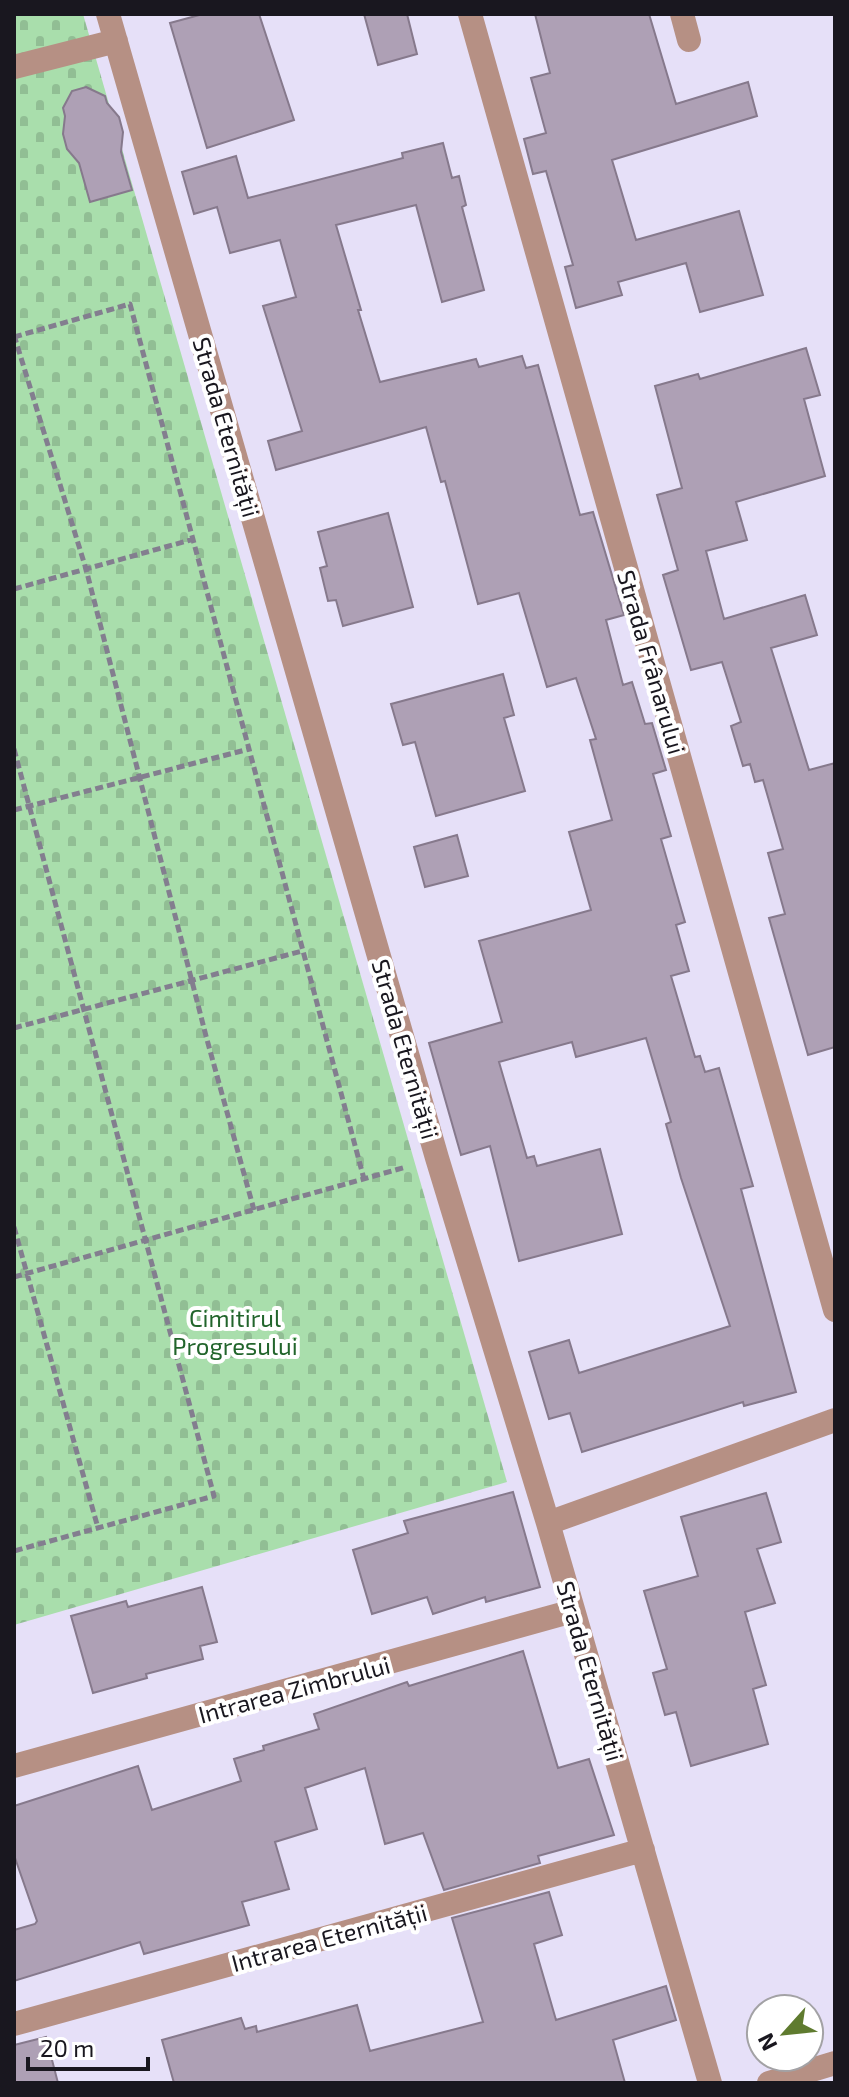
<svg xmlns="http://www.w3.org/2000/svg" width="849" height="2097" font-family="'Exo 2',sans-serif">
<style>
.cemetery{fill:url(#cemetery-stones)}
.building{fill:#aea0b5;stroke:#86798c;stroke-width:2}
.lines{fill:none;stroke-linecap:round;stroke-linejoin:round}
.path{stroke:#837e8f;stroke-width:5;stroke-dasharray:8 4;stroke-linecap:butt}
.minor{stroke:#b69084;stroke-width:24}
.labels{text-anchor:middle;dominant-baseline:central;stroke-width:8;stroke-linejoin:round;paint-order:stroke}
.street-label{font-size:24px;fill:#19171f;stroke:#fff}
.park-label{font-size:24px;fill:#22652c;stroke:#fff}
</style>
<defs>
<pattern id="cemetery-stones" width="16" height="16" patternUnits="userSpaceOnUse" patternTransform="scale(2)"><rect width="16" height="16" fill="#a9deac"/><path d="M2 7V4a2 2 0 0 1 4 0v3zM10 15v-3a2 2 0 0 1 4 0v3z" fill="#91be94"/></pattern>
</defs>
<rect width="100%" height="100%" fill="#e6e0f8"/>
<path class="cemetery" d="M 14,14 L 83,14 L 507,1482 L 14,1625 Z"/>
<path class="building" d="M 203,14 L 259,14 L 294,120 L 207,148 L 170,23 Z
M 364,14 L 407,14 L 417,54 L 378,65 Z
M 535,14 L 649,14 L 676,104 L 748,82 L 757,116 L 612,160 L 636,240 L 739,211 L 763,295 L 700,312 L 686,263 L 618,282 L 622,295 L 576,308 L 565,267 L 573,265 L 546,171 L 533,174 L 524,139 L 546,133 L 531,78 L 550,73 Z
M 86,87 L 105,96 L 107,103 L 119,117 L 123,132 L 121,152 L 132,190 L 90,202 L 79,163 L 67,149 L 63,134 L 65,116 L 63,108 L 72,91 Z
M 443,143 L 452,178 L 459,176 L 466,205 L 462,207 L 484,290 L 442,302 L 416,205 L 336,225 L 361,310 L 358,310 L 380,382 L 476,359 L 479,367 L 522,356 L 526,368 L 538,365 L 580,515 L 593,512 L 624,615 L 606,620 L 623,685 L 632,682 L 645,724 L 652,723 L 666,770 L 653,774 L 671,836 L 661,839 L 685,922 L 676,925 L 689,971 L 671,976 L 695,1057 L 700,1056 L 705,1072 L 719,1068 L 753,1186 L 741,1189 L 796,1392 L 744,1406 L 743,1402 L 582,1452 L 570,1413 L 549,1419 L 529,1352 L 569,1340 L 579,1373 L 730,1326 L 681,1178 L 666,1124 L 671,1122 L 646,1038 L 576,1057 L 572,1042 L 499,1062 L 527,1158 L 534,1156 L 537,1166 L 600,1149 L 622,1234 L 519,1261 L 490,1146 L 461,1155 L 429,1043 L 502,1022 L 479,941 L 591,910 L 569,832 L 612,820 L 590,740 L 596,739 L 576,678 L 547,687 L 519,593 L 478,604 L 445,481 L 441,482 L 426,427 L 276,470 L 268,441 L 302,431 L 263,306 L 296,297 L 280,240 L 230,253 L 217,207 L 194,214 L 182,172 L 236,156 L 248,198 L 403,158 L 402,153 Z
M 806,348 L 820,395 L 804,399 L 825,476 L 736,502 L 747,540 L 706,551 L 724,619 L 805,595 L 817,635 L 771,648 L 809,770 L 835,763 L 835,1047 L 808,1055 L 769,918 L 785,914 L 768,853 L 783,849 L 763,780 L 755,782 L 750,764 L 743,766 L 731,726 L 741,722 L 722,662 L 691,670 L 663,575 L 678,570 L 657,495 L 682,488 L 655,386 L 698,374 L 700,379 Z
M 388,513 L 413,607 L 343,626 L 336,600 L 328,601 L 320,568 L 327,566 L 318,532 Z
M 503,674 L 514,715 L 504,718 L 525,791 L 436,816 L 415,742 L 403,745 L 391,704 Z
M 457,835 L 468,876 L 425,887 L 414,847 Z
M 513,1492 L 540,1587 L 486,1602 L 485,1597 L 433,1614 L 427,1597 L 372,1614 L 353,1550 L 408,1533 L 404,1521 Z
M 766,1493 L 781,1542 L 757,1549 L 775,1603 L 745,1612 L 766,1685 L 753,1689 L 768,1744 L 691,1766 L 676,1712 L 665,1715 L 653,1673 L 667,1669 L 644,1591 L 698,1576 L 681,1517 Z
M 202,1587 L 217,1642 L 200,1646 L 203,1659 L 146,1674 L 147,1678 L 93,1693 L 71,1616 L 126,1601 L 128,1607 Z
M 523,1651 L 558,1768 L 589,1759 L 614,1835 L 538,1856 L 540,1863 L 444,1890 L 423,1833 L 385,1844 L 365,1768 L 305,1788 L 317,1829 L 275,1842 L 289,1889 L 242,1902 L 249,1925 L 144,1954 L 140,1942 L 14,1981 L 14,1930 L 35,1924 L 37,1921 L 14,1855 L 14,1806 L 138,1766 L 152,1810 L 241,1781 L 234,1759 L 264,1750 L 263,1746 L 319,1729 L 314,1714 L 407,1682 L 409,1686 Z
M 549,1892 L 562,1935 L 534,1944 L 556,2020 L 666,1986 L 676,2020 L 613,2040 L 625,2083 L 174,2083 L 162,2040 L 241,2018 L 245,2029 L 256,2026 L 257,2032 L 357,2005 L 370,2051 L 483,2022 L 452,1918 Z
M 46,2037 L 58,2083 L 14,2083 L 14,2045 Z"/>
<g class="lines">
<path class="path" d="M 14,335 L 86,569 L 206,1036 L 254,1210
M 14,337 L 130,304 L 364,1179
M 14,589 L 194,539
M 14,749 L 214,1496 L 14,1551
M 14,810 L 249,749
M 14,1028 L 302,951
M 14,1227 L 98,1528
M 14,1277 L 406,1167"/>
<path class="minor" d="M 108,14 L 437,1158 L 548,1523 L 710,2083
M 470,14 L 835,1310
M 682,14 L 689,40
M 14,67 L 116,41
M 548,1523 L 835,1420
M 14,1766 L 573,1611
M 14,2024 L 643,1850
M 769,2083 L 835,2063"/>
</g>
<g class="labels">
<g class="street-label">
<text transform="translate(227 427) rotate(74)">Strada Eternității</text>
<text transform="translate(652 662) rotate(74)">Strada Frânarului</text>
<text transform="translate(406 1049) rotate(74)">Strada Eternității</text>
<text transform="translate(591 1671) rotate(74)">Strada Eternității</text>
<text transform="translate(294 1689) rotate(-15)">Intrarea Zimbrului</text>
<text transform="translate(329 1937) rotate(-15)">Intrarea Eternității</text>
</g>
<g class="park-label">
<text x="235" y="1317">Cimitirul<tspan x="235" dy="28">Progresului</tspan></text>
</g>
</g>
<rect width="849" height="2097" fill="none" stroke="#19171f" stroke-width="32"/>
<g transform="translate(785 2033) rotate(243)"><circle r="38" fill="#ffffff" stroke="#a3a2a5" stroke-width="2"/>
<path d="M0-6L14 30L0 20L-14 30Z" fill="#5f7b2f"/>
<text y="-12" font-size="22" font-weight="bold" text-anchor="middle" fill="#19171f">N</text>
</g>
<path d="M28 2057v12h120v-12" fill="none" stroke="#19171f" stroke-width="4"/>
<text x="40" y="2057" font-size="24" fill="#19171f" stroke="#ffffff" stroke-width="6" paint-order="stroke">20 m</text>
</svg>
